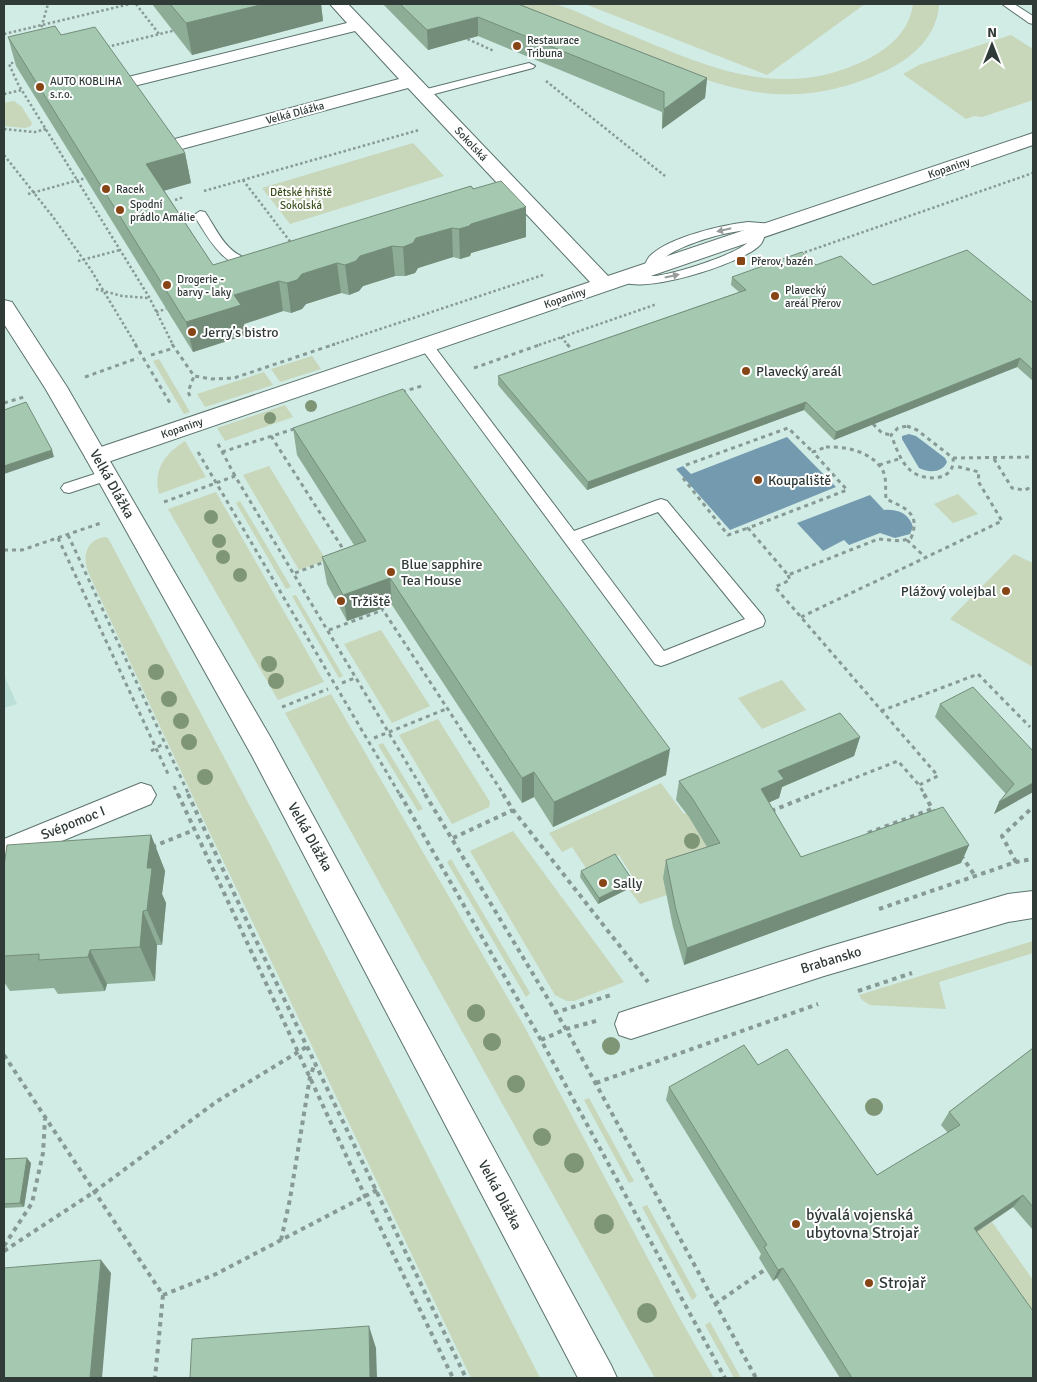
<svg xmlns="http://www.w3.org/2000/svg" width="1037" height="1382" font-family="Signika,sans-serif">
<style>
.built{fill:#bce0d8}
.green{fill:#c8d6ba}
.water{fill:#739aaf}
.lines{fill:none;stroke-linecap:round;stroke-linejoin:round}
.lane-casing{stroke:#5c736e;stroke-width:2}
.street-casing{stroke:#5c736e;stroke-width:2}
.secondary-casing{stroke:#5c736e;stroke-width:2}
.path-far2{stroke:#879a95;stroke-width:2.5;stroke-dasharray:2.5 2.5;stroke-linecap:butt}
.path-far1{stroke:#879a95;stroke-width:3;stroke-dasharray:4 4;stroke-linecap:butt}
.path{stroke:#879a95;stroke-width:4;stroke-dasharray:4.5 4.5;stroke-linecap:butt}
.lane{fill:#fff;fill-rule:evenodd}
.street{fill:#fff;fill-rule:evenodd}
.secondary{fill:#fff;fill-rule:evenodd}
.tree{fill:#7e9676}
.wall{fill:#8ead97}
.shaded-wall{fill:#748d7b}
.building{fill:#a5c9b0;stroke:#748d7b}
.oneway{fill:#989d9c}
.poi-dot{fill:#874415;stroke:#fff;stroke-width:2}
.labels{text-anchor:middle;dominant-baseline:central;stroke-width:4;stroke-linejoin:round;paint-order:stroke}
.far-poi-label{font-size:11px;fill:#303b38;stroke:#fff;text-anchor:start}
.far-street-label{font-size:11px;fill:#303b38;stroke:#fff}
.far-park-label{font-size:11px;fill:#3b511c;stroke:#fff}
.poi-label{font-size:14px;fill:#303b38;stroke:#fff;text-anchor:start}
.street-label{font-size:14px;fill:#303b38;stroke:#fff}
.near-poi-label{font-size:16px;fill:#303b38;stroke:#fff;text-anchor:start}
</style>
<rect width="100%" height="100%" fill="#d1ebe5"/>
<path class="built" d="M 4,675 L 17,704 L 4,708 Z"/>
<path class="green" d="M 511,4 C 524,4 540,1 553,4 C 569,7 590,18 606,25 C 695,60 775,107 870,58 C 892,46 910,29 913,4 L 939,4 L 939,6 C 936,38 911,59 883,72 C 789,114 727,90 638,54 C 596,38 553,21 511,4 Z
M 585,4 L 865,4 L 767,75 Z
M 1011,35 L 1033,49 L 1033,100 L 982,117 L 974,116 L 966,119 L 903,74 L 919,65 Z
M 14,101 L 22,107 L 32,123 L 31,126 L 25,128 L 4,126 L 4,103 Z
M 413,143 L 444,176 L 290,224 L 262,188 Z
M 312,356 L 321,369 L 280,382 L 271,369 Z
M 159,359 L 190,412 L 184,414 L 153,361 Z
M 264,372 L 273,385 L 205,407 L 197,394 Z
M 285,405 L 293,417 L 225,441 L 217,428 Z
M 185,441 L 206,477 L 159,494 C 153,469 165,454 185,441 Z
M 269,466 L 326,560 L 299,570 L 243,475 Z
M 216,492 L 324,682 L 278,700 L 168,509 Z
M 958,494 L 978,514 L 953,523 L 934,504 Z
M 240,501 L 291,587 L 286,589 L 236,503 Z
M 104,537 L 108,538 L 271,846 L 540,1378 L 471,1378 L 207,827 L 89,574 C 82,558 85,541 104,537 Z
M 1014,554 L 1033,563 L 1033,667 L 950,619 Z
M 296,595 L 343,676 L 339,678 L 292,596 Z
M 381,630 L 430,706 L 392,723 L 344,644 Z
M 782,680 L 806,710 L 762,729 L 738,698 Z
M 331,694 L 523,1024 L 678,1315 L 714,1378 L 655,1378 L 285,713 Z
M 438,719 L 490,802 L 489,807 L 452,824 L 399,735 Z
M 383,743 L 423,809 L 418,811 L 378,745 Z
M 661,783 L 684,814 L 707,808 L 721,870 L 682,890 L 640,904 L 627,887 L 636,882 L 619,855 L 588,871 L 572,847 L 562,852 L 549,833 Z
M 513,831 L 624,982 L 574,1001 L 567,1001 L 555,995 L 470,851 Z
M 451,859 L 530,993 L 526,997 L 447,862 Z
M 1033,941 L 1033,953 L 939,982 L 946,1009 L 870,1005 L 862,1000 L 859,995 Z
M 589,1098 L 634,1181 L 629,1183 L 584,1100 Z
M 647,1205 L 697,1296 L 692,1300 L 642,1207 Z
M 992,1222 L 1033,1280 L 1033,1335 L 965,1239 Z
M 710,1322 L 741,1378 L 734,1378 L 705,1325 Z"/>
<path class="water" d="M 909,434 L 916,436 L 945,458 L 947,462 C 942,473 929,473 919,468 L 902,439 L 902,436 Z
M 787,437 L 836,487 L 730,530 L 676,469 L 683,466 L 691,474 Z
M 870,495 L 884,510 C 897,509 909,513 913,527 L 910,534 L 895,538 L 880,533 L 849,545 L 844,540 L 823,551 L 797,523 Z"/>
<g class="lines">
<g class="lane-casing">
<path id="lane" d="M 1002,4 L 1014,4 L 1033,16 L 1033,24 L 1029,23 Z
M 529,63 L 535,66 L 533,68 L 423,97 L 417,93 L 419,91 Z
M 200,211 L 205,212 C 215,227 224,248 241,256 C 247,260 254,259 261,261 L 263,264 L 261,267 C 227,275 208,238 194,215 Z
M 748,222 L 772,224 L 779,228 L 777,231 L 766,231 C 765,235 763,242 760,245 C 744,263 634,299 617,278 C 624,269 644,277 655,276 C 674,274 737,255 749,241 C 751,238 753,233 755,230 C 732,229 680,244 663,259 C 659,262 658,268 655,272 L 650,273 L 643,269 C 645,265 647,258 651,255 C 670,237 722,225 748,222 Z
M 426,340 L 431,342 L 574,531 L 655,501 L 661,499 L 667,501 L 763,616 L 765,621 L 763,626 L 667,664 L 661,666 L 655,664 L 421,348 L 419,345 L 421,342 ZM 658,512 L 745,619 L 664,651 L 581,540 Z
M 107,470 L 112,471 L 115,475 L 112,479 L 69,493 L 64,492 L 61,488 L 64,484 Z"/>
</g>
<g class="street-casing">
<path id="street" d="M 330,4 L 348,4 L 608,276 L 1033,133 L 1033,145 L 105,463 L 97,465 L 89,463 L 85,457 L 89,451 L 590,282 L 408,88 L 178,150 L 171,148 L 168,144 L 171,140 L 399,79 L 355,31 L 134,86 L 128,85 L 125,81 L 128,77 L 347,23 Z
M 141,783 L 151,786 L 156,795 L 151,804 L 4,865 L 4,839 Z
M 1033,891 L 1033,918 L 1008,922 L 824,976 L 631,1039 L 619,1035 L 615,1024 L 619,1013 L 631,1009 L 824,948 L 1008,894 Z"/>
</g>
<g class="secondary-casing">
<path id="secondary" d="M 4,300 L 12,302 L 67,387 L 272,740 L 611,1365 L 617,1378 L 578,1378 L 252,756 L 85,457 L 45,388 L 4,324 Z"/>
</g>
<path class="path-far2" d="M 136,4 L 159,34
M 40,32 L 48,4
M 4,34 L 130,4
M 463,37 L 494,51
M 107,47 L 176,30
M 18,61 L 9,64 L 18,84 L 149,297 L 173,345
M 546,81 L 665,176
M 4,94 L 22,90
M 4,129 L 35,132 L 46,129
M 4,155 L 53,217 L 91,270 L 136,345
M 243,180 L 292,244
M 204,191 L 419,130
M 28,194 L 86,178
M 175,200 L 184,197
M 800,254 L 1033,173
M 78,261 L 120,250
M 96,289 L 122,296 L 149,298
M 156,312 L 166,309
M 561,337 L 568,345
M 332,345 L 543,275
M 539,345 L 657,304"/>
<path class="path-far1" d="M 135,344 L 170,403
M 172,344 L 194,376 L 212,379 L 234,378 L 335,344
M 567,344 L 574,352
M 151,355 L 174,348
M 474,368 L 542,344
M 85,377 L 138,358
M 402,392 L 425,385
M 190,396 L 188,392 L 194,376
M 4,403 L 24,397
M 873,424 L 882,433 L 891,435
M 907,426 L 917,430 L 953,458 C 956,482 923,482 910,470 C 900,461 896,447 891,435 L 898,428 Z
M 271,436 L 345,552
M 218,444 L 235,476
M 826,447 C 846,446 873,452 883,471 C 887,479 885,490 886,499 C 906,508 921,514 911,538 L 901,541 L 878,539 L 788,575 L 748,528 L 847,490 L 813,452 Z
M 198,452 L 400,795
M 222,452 L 297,428
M 953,458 L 1033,457
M 994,459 L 1012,488 L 1024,490 L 1033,487
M 686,465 L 788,428 L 813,452
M 879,465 L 902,458
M 683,478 L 728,535 L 748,528
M 164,502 L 235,476 L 426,795
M 68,535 L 189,795
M 58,538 L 169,776
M 907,540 L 925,557
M 4,550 L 22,550 L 101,523
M 295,573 L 327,561
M 788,575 L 790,580 L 775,587 L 938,776 L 919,785 L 925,795
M 381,607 L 504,795
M 801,617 L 1002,521 L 978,481 L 979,472 L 955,466
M 329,630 L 383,610
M 342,683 L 357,677
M 282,707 L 328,689
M 881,711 L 978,674 L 1030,727
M 374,738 L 446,709
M 151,751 L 165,743
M 174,786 L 178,795
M 811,795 L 898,761 L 919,785"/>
<path class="path" d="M 178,794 L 365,1196 L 453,1378
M 188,794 L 252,932 L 466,1378
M 400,794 L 541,1040 L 725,1378
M 425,794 L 566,1029 L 756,1378
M 503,794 L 513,810 L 648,982
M 924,794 L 935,814
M 771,811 L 814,794
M 868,833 L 932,809
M 453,838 L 513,810
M 152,847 L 194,830
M 961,855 L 975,876
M 1016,862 L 1002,836 L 1033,807
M 879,909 L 1016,862 L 1033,859
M 858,991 L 912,973
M 554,1013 L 611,995
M 541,1040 L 566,1029 L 596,1021
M 4,1055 L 163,1295 L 155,1378
M 596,1083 L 818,1004
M 281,1240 L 290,1199 L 310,1077 L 315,1063
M 4,1246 L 32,1203 L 43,1153 L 45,1119
M 4,1251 L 94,1192 L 216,1102 L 308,1046
M 163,1295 L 216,1274 L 377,1190
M 715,1304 L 766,1269"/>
<use href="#lane" class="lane"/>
<use href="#street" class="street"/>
<use href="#secondary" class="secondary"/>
</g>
<g class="tree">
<circle cx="311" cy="406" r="6"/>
<circle cx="270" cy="418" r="6"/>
<circle cx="211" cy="517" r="7"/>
<circle cx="219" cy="541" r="7"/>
<circle cx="223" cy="557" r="7"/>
<circle cx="240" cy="575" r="7"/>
<circle cx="269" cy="664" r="8"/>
<circle cx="156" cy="672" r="8"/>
<circle cx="276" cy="681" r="8"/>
<circle cx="169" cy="699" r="8"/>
<circle cx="181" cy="721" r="8"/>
<circle cx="189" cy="742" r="8"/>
<circle cx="205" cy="777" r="8"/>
<circle cx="692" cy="841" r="8"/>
<circle cx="476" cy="1013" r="9"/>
<circle cx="492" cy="1042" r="9"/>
<circle cx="611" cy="1046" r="9"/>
<circle cx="516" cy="1084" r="9"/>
<circle cx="874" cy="1107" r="9"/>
<circle cx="542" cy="1137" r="9"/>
<circle cx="574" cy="1163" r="10"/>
<circle cx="604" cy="1224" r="10"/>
<circle cx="647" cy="1313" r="10"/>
</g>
<path class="wall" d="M 152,4 L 321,4 L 323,21 L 192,55 Z
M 383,4 L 518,4 L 707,78 L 705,98 L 662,129 L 662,112 L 478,36 L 428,50 Z
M 61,35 L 185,153 L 191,183 L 164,190 L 213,265 L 471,186 L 526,237 L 471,253 L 470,256 L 460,259 L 453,257 L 418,268 L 415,273 L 405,276 L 395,276 L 363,286 L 359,291 L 349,295 L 341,293 L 306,304 L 302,309 L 291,313 L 283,311 L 244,324 L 246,335 L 193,352 L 16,66 L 8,37 Z
M 816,265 L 873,285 L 1033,303 L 1033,381 L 1017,367 L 834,440 L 804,410 L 587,490 L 498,385 L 498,376 L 739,292 L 731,285 L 732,277 Z
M 293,428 L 666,775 L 553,827 L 534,797 L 522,803 L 392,605 L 347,621 L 327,584 L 322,557 L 354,545 L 297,455 Z
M 940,704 L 1033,792 L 994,814 L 1006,794 L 935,717 Z
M 860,737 L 854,756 L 782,787 L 779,798 L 769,802 L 801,857 L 969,845 L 961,863 L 684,965 L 673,927 L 663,878 L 666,860 L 707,847 L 689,817 L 676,800 L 679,781 Z
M 151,835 L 165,871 L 162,894 L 166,903 L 162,945 L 157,945 L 155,981 L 107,984 L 105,991 L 58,994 L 54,988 L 10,991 L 4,982 L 4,866 Z
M 581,871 L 632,887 L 598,904 L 580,877 Z
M 1033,1048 L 1033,1230 L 1013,1207 L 977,1232 L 1033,1378 L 840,1378 L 777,1278 L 773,1281 L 759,1258 L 761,1254 L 666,1100 L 669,1087 L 758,1065 L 877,1175 L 948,1133 L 941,1125 L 949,1112 Z
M 4,1159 L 31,1163 L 24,1207 L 4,1208 Z"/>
<path class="shaded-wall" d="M 264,4 L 321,4 L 323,21 L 192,55 L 186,23 Z
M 478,17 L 478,36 L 428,50 L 427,30 Z
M 707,78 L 705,98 L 662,129 L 664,109 Z
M 185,153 L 191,183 L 153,194 L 146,164 Z
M 526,207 L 526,237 L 471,253 L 470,256 L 460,259 L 459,229 L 471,224 Z
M 452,228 L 453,257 L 418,268 L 415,273 L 405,276 L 403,247 L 416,238 Z
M 392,246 L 395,276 L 363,286 L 359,291 L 349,295 L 345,265 L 360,256 Z
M 337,263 L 341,293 L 306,304 L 302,309 L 291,313 L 287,283 L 302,274 Z
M 279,281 L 283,311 L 244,324 L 246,335 L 193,352 L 186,322 L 234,295 Z
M 1020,358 L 1017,367 L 834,440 L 836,432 Z
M 806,402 L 804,410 L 587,490 L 588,482 Z
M 52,450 L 54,457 L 4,474 L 4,466 Z
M 390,578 L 392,605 L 347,621 L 343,595 Z
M 860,737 L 854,756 L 782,787 L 779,798 L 757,808 L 761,789 L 778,771 Z
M 670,749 L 666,775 L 553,827 L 554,802 Z
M 534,772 L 534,797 L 522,803 L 522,778 Z
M 1033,783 L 1033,792 L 994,814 L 999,802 Z
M 151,835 L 165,871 L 162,894 L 166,903 L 162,945 L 147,910 L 147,868 Z
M 969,845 L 961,863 L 684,965 L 687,948 Z
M 633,881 L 632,887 L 598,904 L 599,898 Z
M 143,911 L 157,945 L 155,981 L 140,947 Z
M 90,950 L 107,984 L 105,991 L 88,957 Z
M 27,1158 L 31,1163 L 24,1207 L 20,1203 Z
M 1023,1195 L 1013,1207 L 965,1239 L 974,1228 Z
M 101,1260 L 111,1273 L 102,1378 L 90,1378 Z
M 783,1268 L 777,1278 L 773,1281 L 778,1270 Z
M 369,1326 L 376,1348 L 377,1378 L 370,1378 Z"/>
<path class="building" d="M 170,4 L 264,4 L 186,23 Z
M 400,4 L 518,4 L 707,78 L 664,109 L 664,92 L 478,17 L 427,30 Z
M 55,26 L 61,35 L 95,27 L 185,153 L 146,164 L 213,265 L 471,186 L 473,189 L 501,181 L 526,207 L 471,224 L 469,226 L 459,229 L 452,228 L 416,238 L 413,243 L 403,247 L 392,246 L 360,256 L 356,261 L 345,265 L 337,263 L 302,274 L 297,280 L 287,283 L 279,281 L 234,295 L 241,305 L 186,322 L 8,37 Z
M 967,250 L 1033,303 L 1033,370 L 1020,358 L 836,432 L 806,402 L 588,482 L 498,376 L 746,290 L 732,277 L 802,252 L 816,265 L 841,256 L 873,285 Z
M 403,389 L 670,749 L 554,802 L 534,772 L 522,778 L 390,578 L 343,595 L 322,557 L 366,541 L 293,428 Z
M 26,402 L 52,450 L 4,466 L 4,410 Z
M 973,687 L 1033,751 L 1033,783 L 999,802 L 1014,784 L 940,704 Z
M 840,713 L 860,737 L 778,771 L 784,779 L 761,789 L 801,857 L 943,807 L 969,845 L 687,948 L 676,910 L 666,860 L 720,843 L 692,798 L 679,781 Z
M 151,835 L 147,868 L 152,868 L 147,910 L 143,911 L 140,947 L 90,950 L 88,957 L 39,960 L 39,954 L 4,956 L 4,866 L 7,845 Z
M 615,854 L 633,881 L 599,898 L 581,871 Z
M 744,1045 L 758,1065 L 787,1049 L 877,1175 L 960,1125 L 949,1112 L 1033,1048 L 1033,1207 L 1023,1195 L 974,1228 L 1033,1311 L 1033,1378 L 852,1378 L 783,1268 L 778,1270 L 764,1247 L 767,1245 L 669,1087 Z
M 27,1158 L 20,1203 L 4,1204 L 4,1159 Z
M 101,1260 L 90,1378 L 4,1378 L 4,1268 Z
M 369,1326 L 370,1378 L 190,1378 L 192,1339 Z"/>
<defs><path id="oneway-solid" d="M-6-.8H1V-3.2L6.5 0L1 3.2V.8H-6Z" transform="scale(1.25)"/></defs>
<g class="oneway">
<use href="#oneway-solid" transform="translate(724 230) rotate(167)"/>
<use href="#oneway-solid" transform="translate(672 276) rotate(-12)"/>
</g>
<g class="poi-dot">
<circle cx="517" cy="46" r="5"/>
<circle cx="40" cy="87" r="5"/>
<circle cx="106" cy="189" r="5"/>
<circle cx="120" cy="210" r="5"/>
<rect x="736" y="256" width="10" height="10" rx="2.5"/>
<circle cx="167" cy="285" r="5"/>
<circle cx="775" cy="296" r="5"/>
<circle cx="192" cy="332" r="5"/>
<circle cx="746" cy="371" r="5"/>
<circle cx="758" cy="480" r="5"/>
<circle cx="391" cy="572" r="5"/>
<circle cx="1006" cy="591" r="5"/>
<circle cx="341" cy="601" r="5"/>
<circle cx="603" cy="883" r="5"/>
<circle cx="796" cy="1224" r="5"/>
<circle cx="869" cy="1283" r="5"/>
</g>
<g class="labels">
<g class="far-poi-label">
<text x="527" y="40">Restaurace<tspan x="527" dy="13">Tribuna</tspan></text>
<text x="50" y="81">AUTO KOBLIHA<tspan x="50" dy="13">s.r.o.</tspan></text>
<text x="116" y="189">Racek</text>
<text x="130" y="204">Spodní<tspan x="130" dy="13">prádlo Amálie</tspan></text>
<text x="751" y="261">Přerov, bazén</text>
<text x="177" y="279">Drogerie -<tspan x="177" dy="13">barvy - laky</tspan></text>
<text x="785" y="290">Plavecký<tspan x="785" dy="13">areál Přerov</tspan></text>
</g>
<g class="far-street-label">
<text transform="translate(295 113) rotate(-15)">Velká Dlážka</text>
<text transform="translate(471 144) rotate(47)">Sokolská</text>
<text transform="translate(949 168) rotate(-19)">Kopaniny</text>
<text transform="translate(565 298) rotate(-19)">Kopaniny</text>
<text transform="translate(182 428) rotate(-19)">Kopaniny</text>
</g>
<g class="far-park-label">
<text x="301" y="192">Dětské hřiště<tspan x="301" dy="13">Sokolská</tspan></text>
</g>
<g class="poi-label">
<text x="202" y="332">Jerry’s bistro</text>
<text x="756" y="371">Plavecký areál</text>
<text x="768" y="480">Koupaliště</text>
<text x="401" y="564">Blue sapphire<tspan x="401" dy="16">Tea House</tspan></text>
<text x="996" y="591" text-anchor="end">Plážový volejbal</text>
<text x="351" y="601">Tržiště</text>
<text x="613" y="883">Sally</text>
</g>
<g class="street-label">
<text transform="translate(112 484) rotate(61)">Velká Dlážka</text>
<text transform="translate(73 823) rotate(-22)">Svépomoc I</text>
<text transform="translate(310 837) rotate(61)">Velká Dlážka</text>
<text transform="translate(831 960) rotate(-17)">Brabansko</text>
<text transform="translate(500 1195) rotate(62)">Velká Dlážka</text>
</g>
<g class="near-poi-label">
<text x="806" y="1215">bývalá vojenská<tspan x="806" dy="18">ubytovna Strojař</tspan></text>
<text x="879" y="1283">Strojař</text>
</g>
</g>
<rect width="1037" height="1382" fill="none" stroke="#303b38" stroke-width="10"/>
<g transform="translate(992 45)" stroke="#ffffff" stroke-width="4" paint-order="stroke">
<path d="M0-4L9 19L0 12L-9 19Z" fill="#303b38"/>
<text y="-8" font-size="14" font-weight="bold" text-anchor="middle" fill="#303b38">N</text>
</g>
</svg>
